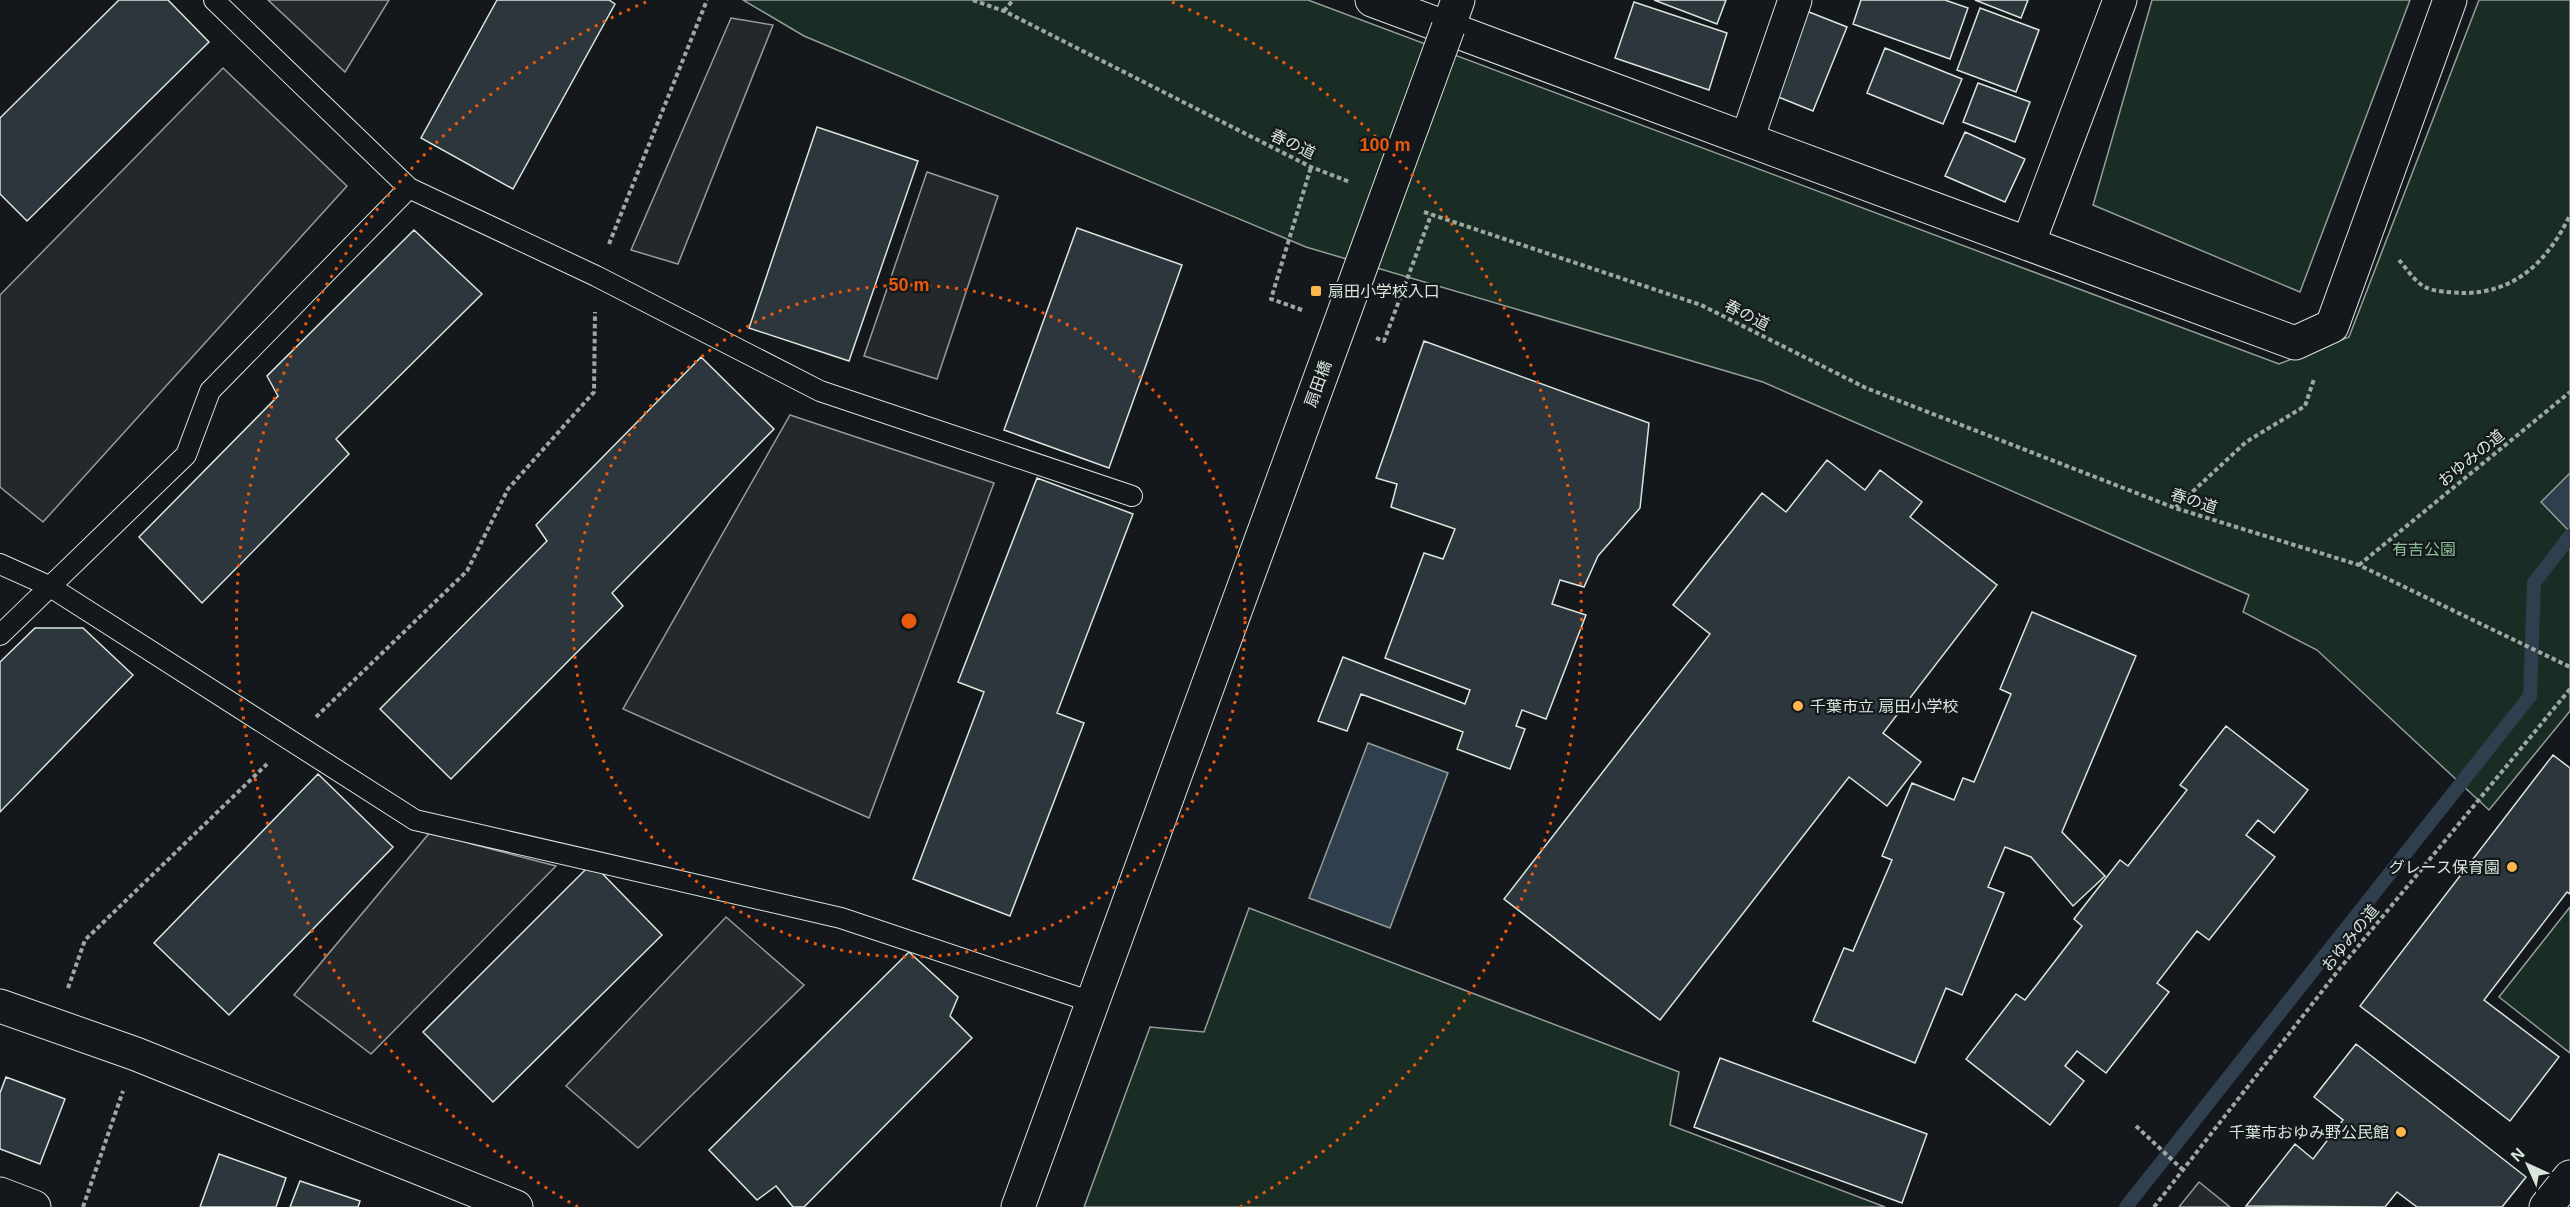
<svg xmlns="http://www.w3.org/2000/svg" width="2570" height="1207" font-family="Arial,'Noto Sans JP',sans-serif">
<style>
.green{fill:#1a2d24;stroke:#939e99;stroke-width:1.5}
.parking{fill:#24282b;stroke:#939e99;stroke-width:1.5}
.water{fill:#2f3f4d;stroke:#939e99;stroke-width:1.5}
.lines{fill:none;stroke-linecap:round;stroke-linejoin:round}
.stream{stroke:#2f3f4d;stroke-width:14}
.building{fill:#2c363c;stroke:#d8e6dc;stroke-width:1.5}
.lane-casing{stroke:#d8e6dc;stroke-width:22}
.street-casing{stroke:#d8e6dc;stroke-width:35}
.secondary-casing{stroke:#d8e6dc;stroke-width:35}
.path{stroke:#9da8a2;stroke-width:4;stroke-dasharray:4.5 3;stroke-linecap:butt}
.lane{stroke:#14181c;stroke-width:20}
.street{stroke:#14181c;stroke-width:33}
.secondary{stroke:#14181c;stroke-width:33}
.secondary-bridge-casing{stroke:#d8e6dc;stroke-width:35;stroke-linecap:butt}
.secondary-bridge{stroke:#14181c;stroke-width:33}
.ring{fill:none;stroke:#e8590c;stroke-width:3;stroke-dasharray:3 6}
.poi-dot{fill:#ffb74d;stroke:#14181c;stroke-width:2}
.labels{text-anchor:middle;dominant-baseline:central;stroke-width:4.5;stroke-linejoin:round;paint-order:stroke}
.street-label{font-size:16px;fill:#d8e6dc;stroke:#14181c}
.poi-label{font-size:16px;fill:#d8e6dc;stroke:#14181c;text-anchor:start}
.park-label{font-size:16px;fill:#8ac095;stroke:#14181c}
.centre{fill:#e8590c;stroke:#14181c;stroke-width:3}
.ring-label{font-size:18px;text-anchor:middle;font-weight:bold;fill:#e8590c;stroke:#14181c;stroke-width:4.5;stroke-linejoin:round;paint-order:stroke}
</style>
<rect width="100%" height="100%" fill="#14181c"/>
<path class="green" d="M 743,0 L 1308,0 L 2279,364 L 2349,337 L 2479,0 L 2570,0 L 2570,711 L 2489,810 L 2317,650 L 2243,612 L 2249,595 L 1763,382 L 1306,247 L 804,36 Z
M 2152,0 L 2410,0 L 2300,292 L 2093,205 Z
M 2570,907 L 2570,1053 L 2499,997 Z
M 1249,908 L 1679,1072 L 1670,1125 L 1885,1207 L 1084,1207 L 1150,1027 L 1204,1032 Z"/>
<path class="parking" d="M 268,0 L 389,0 L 345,72 Z
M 731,18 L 773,25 L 678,264 L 631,250 Z
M 223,68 L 347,186 L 43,522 L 0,487 L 0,295 Z
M 927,172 L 998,196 L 937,379 L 864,356 Z
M 790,415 L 994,483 L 869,818 L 623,709 Z
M 432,830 L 472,844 L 556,866 L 371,1054 L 294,995 Z
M 726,917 L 804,985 L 638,1148 L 566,1086 Z
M 2199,1182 L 2230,1207 L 2179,1207 Z"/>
<path class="water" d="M 2570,473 L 2570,532 L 2541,502 Z
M 1368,743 L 1448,773 L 1390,928 L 1309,898 Z"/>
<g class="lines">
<path class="stream" d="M 2126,1207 L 2530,696 L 2534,583 L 2570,536"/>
</g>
<path class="building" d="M 119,0 L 168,0 L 209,42 L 27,221 L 0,194 L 0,118 Z
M 497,0 L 609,0 L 615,4 L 513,189 L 421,138 Z
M 1654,0 L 1726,0 L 1717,24 Z
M 1861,0 L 1945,0 L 1968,8 L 1950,59 L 1853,24 Z
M 1975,0 L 2028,0 L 2021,18 Z
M 1634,2 L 1727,33 L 1709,90 L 1615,58 Z
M 1980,8 L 2039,30 L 2016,92 L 1957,70 Z
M 1804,10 L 1847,27 L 1813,111 L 1771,94 Z
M 1885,48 L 1962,79 L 1943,124 L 1867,93 Z
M 1978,83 L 2030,102 L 2015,142 L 1963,122 Z
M 817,127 L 918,161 L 849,361 L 749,328 Z
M 1965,132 L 2025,159 L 2005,202 L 1945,176 Z
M 1077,228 L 1182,265 L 1109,468 L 1004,430 Z
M 414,230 L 482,294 L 336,439 L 349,454 L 202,603 L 139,537 L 278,396 L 267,376 Z
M 1424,341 L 1649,423 L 1640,508 L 1598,556 L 1584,587 L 1560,580 L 1552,604 L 1586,615 L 1546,719 L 1522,710 L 1516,726 L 1525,729 L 1510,769 L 1457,749 L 1463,732 L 1361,694 L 1347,731 L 1318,721 L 1343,657 L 1465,704 L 1470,690 L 1385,658 L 1424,553 L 1443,559 L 1455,529 L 1391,507 L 1397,484 L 1376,478 Z
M 701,357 L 774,429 L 612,593 L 623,606 L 451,779 L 380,709 L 547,541 L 536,525 Z
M 1827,460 L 1865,490 L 1880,470 L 1922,502 L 1910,517 L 1997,585 L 1883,733 L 1921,762 L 1887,806 L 1849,777 L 1660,1020 L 1504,899 L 1710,634 L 1673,605 L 1762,493 L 1786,512 Z
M 1037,478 L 1133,514 L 1057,713 L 1084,723 L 1010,916 L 913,879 L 984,692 L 958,682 Z
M 2032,612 L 2136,656 L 2062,832 L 2105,876 L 2073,906 L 2031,857 L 2005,847 L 1988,887 L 2004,893 L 1962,995 L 1946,988 L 1915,1063 L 1813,1021 L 1844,948 L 1853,951 L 1892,860 L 1882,856 L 1912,783 L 1954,800 L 1963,778 L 1974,782 L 2011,694 L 2000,689 Z
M 35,628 L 83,628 L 133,675 L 0,812 L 0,662 Z
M 2226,726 L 2308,790 L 2274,833 L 2258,820 L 2246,835 L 2275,857 L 2209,940 L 2197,931 L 2157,983 L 2169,992 L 2106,1073 L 2077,1051 L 2065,1066 L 2084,1081 L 2050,1125 L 1966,1059 L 2016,994 L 2025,1000 L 2082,926 L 2074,919 L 2120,860 L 2128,866 L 2187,790 L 2180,785 Z
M 2553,755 L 2570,768 L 2570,894 L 2567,892 L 2484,1000 L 2559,1057 L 2510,1121 L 2360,1006 Z
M 318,774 L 393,847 L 229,1015 L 154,943 Z
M 592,863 L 662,935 L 493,1102 L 423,1032 Z
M 909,952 L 958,997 L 950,1016 L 972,1038 L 804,1207 L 793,1207 L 776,1186 L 757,1200 L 709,1150 Z
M 2356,1044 L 2526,1177 L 2502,1207 L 2417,1207 L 2397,1192 L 2385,1207 L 2246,1206 L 2295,1144 L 2313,1159 L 2343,1120 L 2314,1097 Z
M 1720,1058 L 1927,1134 L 1902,1203 L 1694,1127 Z
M 6,1077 L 65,1099 L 40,1164 L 0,1149 L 0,1093 Z
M 219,1154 L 286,1178 L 276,1207 L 200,1207 Z
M 300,1181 L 360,1201 L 358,1207 L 290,1207 Z"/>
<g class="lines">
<g class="lane-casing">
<path id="lane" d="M 214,0 L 409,188 L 596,276 L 820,391 L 1132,496
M 0,564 L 49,586 L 415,820 L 841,918 L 1092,1002
M 0,635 L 186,455 L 210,391 L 409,188"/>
</g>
<g class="street-casing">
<path id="street" d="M 1372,0 L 2295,343 L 2332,326 L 2450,0
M 1747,139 L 1795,0
M 2028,244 L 2120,0
M 0,1194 L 34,1207
M 2546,1207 L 2570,1177"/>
</g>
<g class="secondary-casing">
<path id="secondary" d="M 1448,28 L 1458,0
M 0,1006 L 136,1054 L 516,1207
M 1018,1207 L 1188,740"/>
</g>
<path class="path" d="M 973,0 L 1004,11 L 1311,167 L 1350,182
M 1004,11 L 1013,0
M 1424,212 L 1701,305 L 1866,388 L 2175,508 L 2359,565 L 2570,667
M 609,244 L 707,0
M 2399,260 C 2406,268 2415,282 2425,287 C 2434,292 2450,292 2461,293 C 2515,294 2548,261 2570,215
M 1302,310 L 1271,299 L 1311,167
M 1376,338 L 1384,341 L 1431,215
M 2176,507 L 2246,442 L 2305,406 L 2314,379
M 2359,565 L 2570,392
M 316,717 L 467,571 L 508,489 L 594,392 L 595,312
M 68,988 L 85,940 L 267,764
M 2136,1126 L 2183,1170
M 83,1207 L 123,1091
M 2154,1207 L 2341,967 L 2570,689"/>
<use href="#lane" class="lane"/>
<use href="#street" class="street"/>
<use href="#secondary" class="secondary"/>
<g class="secondary-bridge-casing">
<path id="secondary-bridge" d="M 1188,740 L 1448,28"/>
</g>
<use href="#secondary-bridge" class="secondary-bridge"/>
</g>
<g class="ring">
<circle cx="909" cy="621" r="336"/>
<path d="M578 1207A673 673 0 0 1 646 2M1172 2A673 673 0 0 1 1240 1207"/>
</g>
<g class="poi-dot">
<rect x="1310" y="285" width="12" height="12" rx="3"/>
<circle cx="1798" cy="706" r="6"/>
<circle cx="2512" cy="867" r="6"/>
<circle cx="2401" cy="1132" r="6"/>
</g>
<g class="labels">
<g class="street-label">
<text transform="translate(1293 144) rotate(26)">春の道</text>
<text transform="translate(1747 315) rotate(27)">春の道</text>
<text transform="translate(1318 384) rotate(-70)">扇田橋</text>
<text transform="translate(2471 458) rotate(-39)">おゆみの道</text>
<text transform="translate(2194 501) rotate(18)">春の道</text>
<text transform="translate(2350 938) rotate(-51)">おゆみの道</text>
</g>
<g class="poi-label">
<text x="1328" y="291">扇田小学校入口</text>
<text x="1810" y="706">千葉市立 扇田小学校</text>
<text x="2500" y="867" text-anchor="end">グレース保育園</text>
<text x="2389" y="1132" text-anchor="end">千葉市おゆみ野公民館</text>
</g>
<g class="park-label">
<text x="2424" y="549">有吉公園</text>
</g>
</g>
<circle cx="909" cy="621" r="9" class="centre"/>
<g class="ring-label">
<text x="1385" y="151">100 m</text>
<text x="909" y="291">50 m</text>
</g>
<g transform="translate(2528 1165) rotate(315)" stroke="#14181c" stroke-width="4.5" paint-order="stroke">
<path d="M0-4.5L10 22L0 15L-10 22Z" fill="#d8e6dc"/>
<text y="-9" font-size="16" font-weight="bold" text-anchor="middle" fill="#d8e6dc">N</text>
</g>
</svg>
